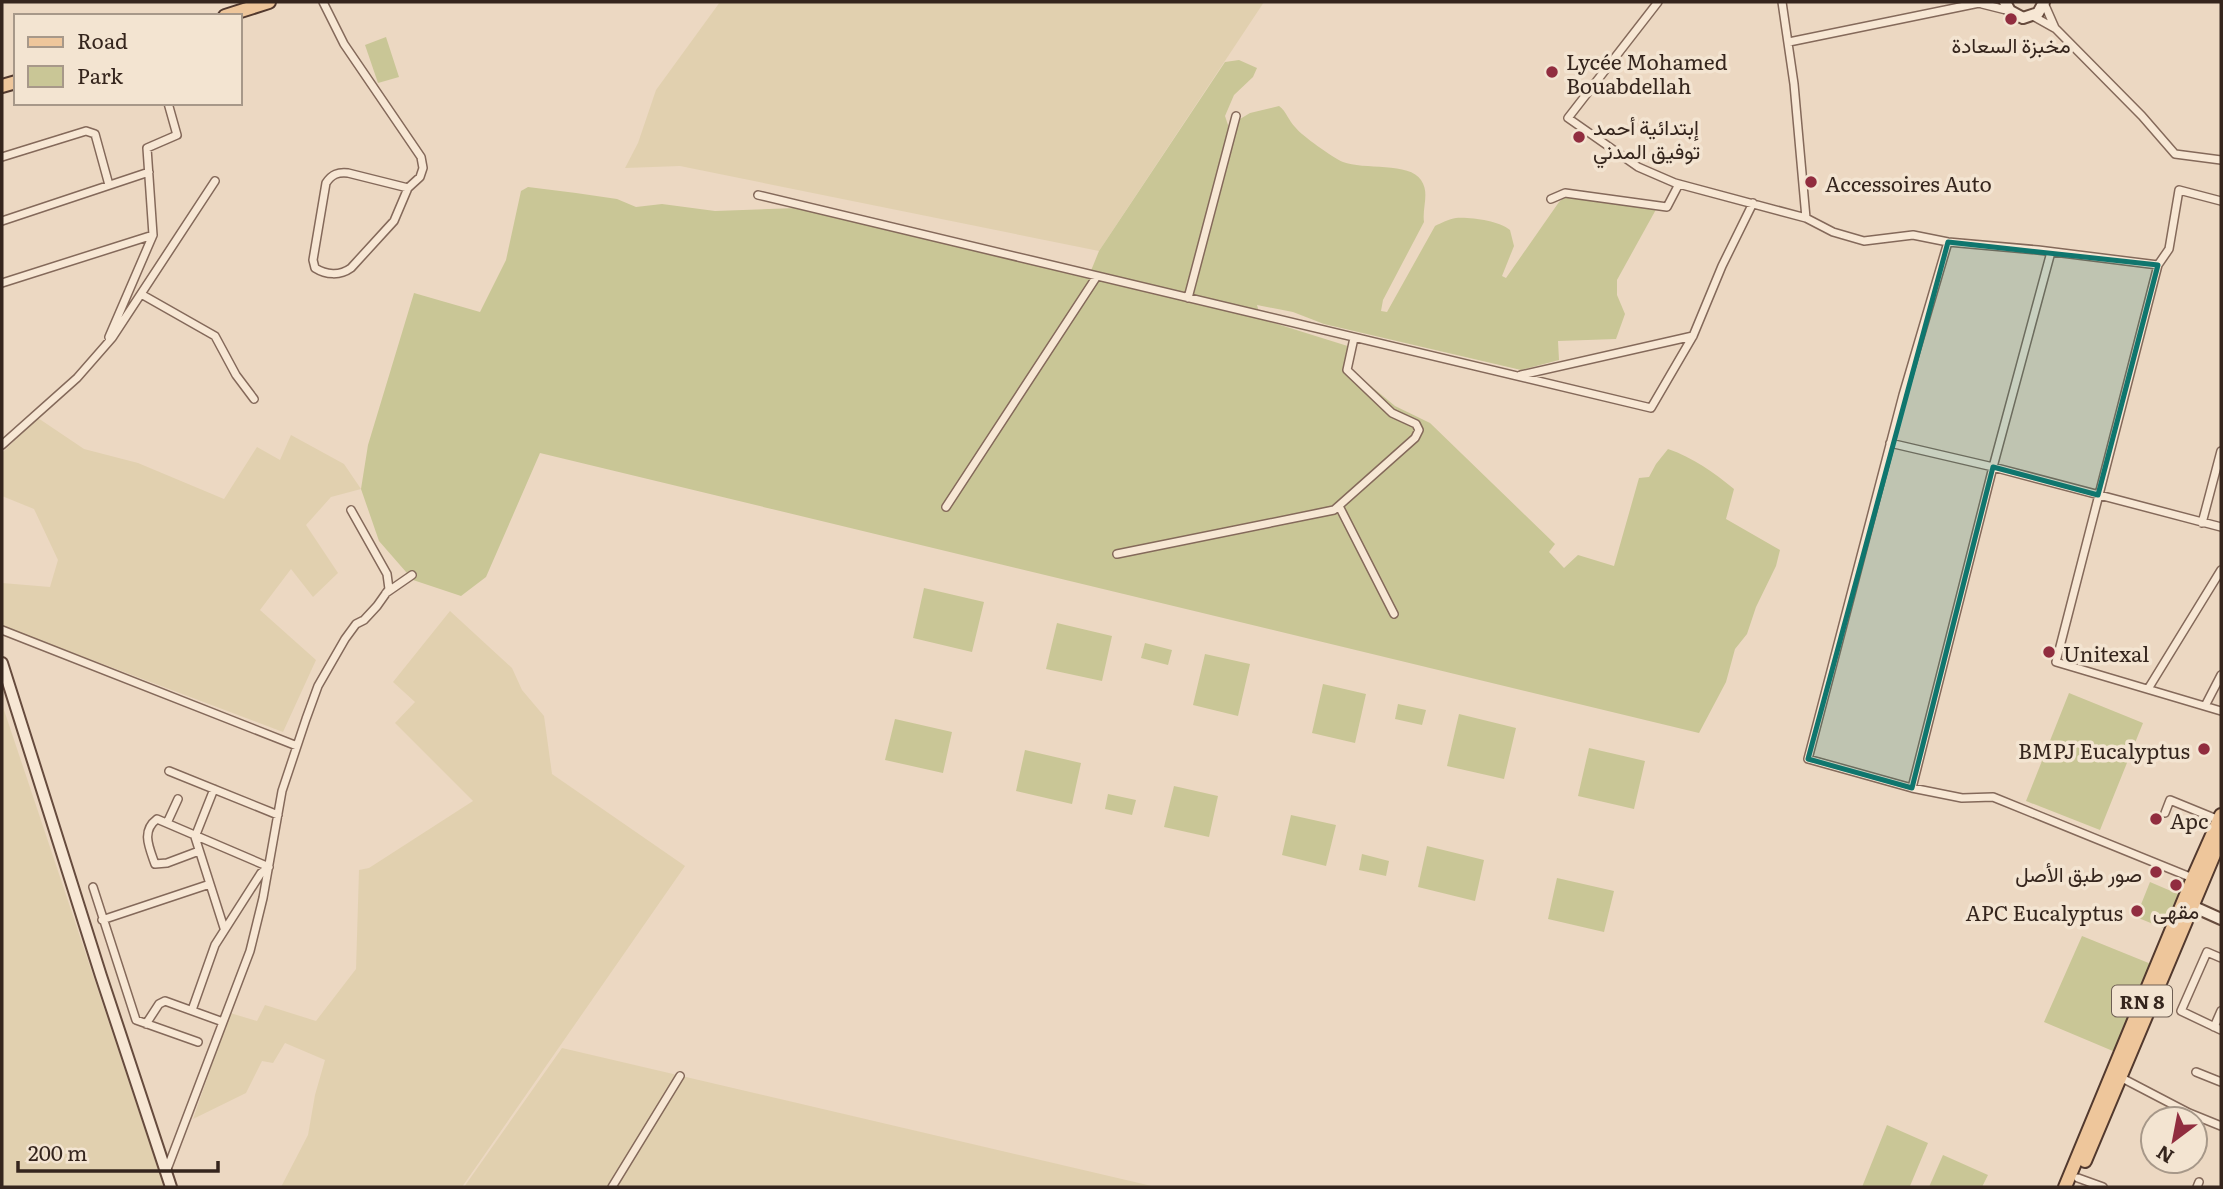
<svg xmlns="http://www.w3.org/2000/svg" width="2223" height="1189" font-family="Literata,Vazirmatn,serif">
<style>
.farmland{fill:#e1d0af}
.green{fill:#c9c696}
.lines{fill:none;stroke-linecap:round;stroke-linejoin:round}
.street-casing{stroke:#84695a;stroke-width:10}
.secondary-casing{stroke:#664b3d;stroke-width:14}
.primary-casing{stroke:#52392e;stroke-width:16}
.street{stroke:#f7e7d4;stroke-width:7}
.secondary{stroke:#f7e7d4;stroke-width:10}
.primary{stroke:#eec69b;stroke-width:12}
.marked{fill:#0f766e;fill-opacity:0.2;stroke:#0f766e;stroke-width:5;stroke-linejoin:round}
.poi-dot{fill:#912d3f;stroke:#f3e4d1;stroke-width:2.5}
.labels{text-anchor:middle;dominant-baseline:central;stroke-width:7;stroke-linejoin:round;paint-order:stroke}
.shield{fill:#f3e4d1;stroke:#6e5e53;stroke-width:2}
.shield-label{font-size:19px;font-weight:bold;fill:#35251d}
.poi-label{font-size:21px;fill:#35251d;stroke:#f3e4d1;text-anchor:start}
</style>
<rect width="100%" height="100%" fill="#ecd8c2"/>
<path class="farmland" d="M 720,2 L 1264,2 L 1099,251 L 680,166 L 625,168 L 638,143 L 656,90 Z
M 38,418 L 84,449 L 138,463 L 224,499 L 257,447 L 280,460 L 291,435 L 344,464 L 361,489 L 331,497 L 306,525 L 338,573 L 313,597 L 291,569 L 260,610 L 316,660 L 283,732 L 2,626 L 2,583 L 50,587 L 58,560 L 34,509 L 2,496 L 2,453 Z
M 450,611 L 512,668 L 522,690 L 544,716 L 552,774 L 685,866 L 462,1187 L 281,1187 L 308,1135 L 315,1095 L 325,1060 L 285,1043 L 273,1063 L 262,1061 L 246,1093 L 193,1119 L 230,1013 L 257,1021 L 265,1005 L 316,1021 L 356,969 L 359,870 L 369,868 L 473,801 L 395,723 L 415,702 L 393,682 Z
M 2,704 L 164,1187 L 2,1187 Z
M 562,1048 L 1156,1187 L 464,1187 Z"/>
<path class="green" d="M 386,37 L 399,77 L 378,83 L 365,45 Z
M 1239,60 L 1257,68 L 1253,77 L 1234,95 L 1225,116 L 1229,128 L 1236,132 L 1240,119 L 1250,113 L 1279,106 C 1287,112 1288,120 1295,127 C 1302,136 1332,157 1343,162 C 1363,170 1410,162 1421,180 C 1430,193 1422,207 1424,222 L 1383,300 L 1381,311 L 1387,312 L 1435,226 C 1441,223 1449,219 1456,218 C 1471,217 1499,221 1510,230 L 1514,246 L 1502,276 L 1506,278 L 1559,202 L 1572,191 L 1659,204 L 1617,280 L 1617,295 L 1625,314 L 1616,339 L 1558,341 L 1559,360 L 1521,370 L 1324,324 L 1293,312 L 1257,305 L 1261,319 L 1354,348 L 1348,367 L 1395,406 L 1430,423 L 1555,544 L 1549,552 L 1564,568 L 1578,555 L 1614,566 L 1639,478 L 1649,477 L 1656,464 L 1668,449 C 1694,458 1713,472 1734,489 L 1726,519 L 1780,550 L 1776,566 L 1756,607 L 1747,634 L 1735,649 L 1726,682 L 1699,733 L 540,453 L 486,577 L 461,596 L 413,580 L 379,541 L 361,489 L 368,445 L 414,293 L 480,312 L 506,260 L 521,191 L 528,187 L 576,193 L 617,199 L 636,207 L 662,204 L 715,211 L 797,208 L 1088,278 L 1099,251 L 1225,62 Z
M 924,588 L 984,602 L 972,652 L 913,638 Z
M 1057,623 L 1112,636 L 1102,681 L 1046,669 Z
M 1145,643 L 1172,650 L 1168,665 L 1141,658 Z
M 1205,654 L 1250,664 L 1238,716 L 1193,705 Z
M 1323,684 L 1366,694 L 1355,743 L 1312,733 Z
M 2069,693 L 2143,723 L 2100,830 L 2026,801 Z
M 1398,704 L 1426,710 L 1422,725 L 1395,719 Z
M 1459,714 L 1516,728 L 1504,779 L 1447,766 Z
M 895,719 L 952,732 L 943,773 L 885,760 Z
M 1589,748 L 1645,761 L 1634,809 L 1578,796 Z
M 1025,750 L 1081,763 L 1072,804 L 1016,791 Z
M 1174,786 L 1218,796 L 1209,837 L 1164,827 Z
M 1108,794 L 1136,800 L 1132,815 L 1105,809 Z
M 1291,815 L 1336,825 L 1326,866 L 1282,855 Z
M 1427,846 L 1484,860 L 1475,901 L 1418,887 Z
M 1362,854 L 1389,861 L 1386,876 L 1359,870 Z
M 1557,878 L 1614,891 L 1604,932 L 1548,919 Z
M 2150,882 L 2178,894 L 2163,928 L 2136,917 Z
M 2082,936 L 2156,966 L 2120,1054 L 2044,1022 Z
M 1887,1125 L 1928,1143 L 1910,1186 L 1912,1187 L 1862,1187 Z
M 1943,1155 L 1988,1175 L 1982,1187 L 1929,1187 Z"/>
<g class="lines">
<g class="street-casing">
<path id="street" d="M 323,2 L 344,44 L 421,157 L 423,168 L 420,177 L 408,188 L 394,221 L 351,268 C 340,276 326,275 315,268 L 313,260 L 326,183 C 332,174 338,172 348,173 L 408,188
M 1658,2 L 1568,118 L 1638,167 L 1675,183 L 1806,218
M 1782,2 L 1794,84 L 1806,218 L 1833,232 L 1864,241 L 1913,235 L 1948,242 L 2038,250 L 2158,265
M 2044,3 L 2055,28
M 1982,4 L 2010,11
M 2033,16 L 2056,29 L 2142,116 L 2175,154 L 2221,160
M 1789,42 L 1984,2
M 2,157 L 86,131 L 95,134 L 109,185
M 758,195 L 1651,408 L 1693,336 L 1722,266 L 1753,203
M 1551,199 L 1565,193 L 1667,207 L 1679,184
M 2221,201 L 2179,190 L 2169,249 L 2158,265 L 2056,662 L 2221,711
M 2,221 L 149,172
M 1948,242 L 1903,395 L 1808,759 L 1912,788 L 1962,798 L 1993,797 L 2195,879
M 2,283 L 153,235
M 141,294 L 215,336 L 236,375 L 254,399
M 1188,298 L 1236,116
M 109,337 L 153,235 L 147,148 L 177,135 L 168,103
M 1521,375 L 1693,336
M 1890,443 L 1993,467 L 2221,527
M 2,445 L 77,378 L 112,338 L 215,181
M 1339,506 L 1394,614
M 946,507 L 1097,276
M 2202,523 L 2221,451
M 1117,554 L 1334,510 L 1415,438 L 1419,430 L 1416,424 L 1392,413 L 1347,370 L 1354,338
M 386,593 L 412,575
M 2,630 L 297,746
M 2148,689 L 2221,570
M 2205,706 L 2221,675
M 169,771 L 278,815
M 1912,788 L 1993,467 L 2051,252
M 214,789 L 195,837 L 224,928
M 2165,813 L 2170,800 L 2219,820
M 167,823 L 178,799
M 199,851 L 167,863 L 155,864 C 149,847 141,831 157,819 L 269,867
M 93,887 L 136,1020 L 198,1042
M 102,920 L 210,884
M 2221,958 L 2207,952 L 2181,1011 L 2221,1030
M 192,1010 L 215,945 L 261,873 L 269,867
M 146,1024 L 159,1004 L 165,1001 L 223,1022
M 2214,1027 L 2221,1011
M 2196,1072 L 2221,1082
M 2120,1077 L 2189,1113 L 2221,1126
M 166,1172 L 250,951 L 263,898 L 282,791 L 306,719 L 318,686 L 345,639 L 356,624 L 364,620 L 377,606 L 389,589 L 387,574 L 351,510
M 2078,1178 L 2103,1187
M 612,1187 L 680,1076
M 2197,1187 L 2199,1182"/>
</g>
<g class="secondary-casing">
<path id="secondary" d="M 2005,2 L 2010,11 L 2023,18 L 2038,13 L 2044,2
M 2,663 L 101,976 L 171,1187
M 2192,906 L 2221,919"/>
</g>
<g class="primary-casing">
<path id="primary" d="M 225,16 L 269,2
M 2,86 L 16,82
M 2085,1161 L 2221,838
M 2065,1187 L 2193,878 L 2221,815"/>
</g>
<use href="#street" class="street"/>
<use href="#secondary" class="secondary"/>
<use href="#primary" class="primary"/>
</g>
<path class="marked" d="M 1948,242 L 2158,265 L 2098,495 L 1993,467 L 1912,788 L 1808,759 Z"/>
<g class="poi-dot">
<circle cx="2011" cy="19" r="7"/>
<circle cx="1552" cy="72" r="7"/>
<circle cx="1579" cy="137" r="7"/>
<circle cx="1811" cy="182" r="7"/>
<circle cx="2049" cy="652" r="7"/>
<circle cx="2204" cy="749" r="7"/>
<circle cx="2156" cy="819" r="7"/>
<circle cx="2156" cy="872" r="7"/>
<circle cx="2176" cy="885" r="7"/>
<circle cx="2137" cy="911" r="7"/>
</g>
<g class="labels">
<rect class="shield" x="2112" y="985.5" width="60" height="31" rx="5"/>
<g class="shield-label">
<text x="2142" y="1001">RN 8</text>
</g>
<g class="poi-label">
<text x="2011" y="43" text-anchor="middle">مخبزة السعادة</text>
<text x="1566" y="60">Lycée Mohamed<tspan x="1566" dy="24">Bouabdellah</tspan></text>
<text x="1593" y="125">إبتدائية أحمد<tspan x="1593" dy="24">توفيق المدني</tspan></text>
<text x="1825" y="182">Accessoires Auto</text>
<text x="2063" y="652">Unitexal</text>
<text x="2190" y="749" text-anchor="end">BMPJ Eucalyptus</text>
<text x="2170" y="819">Apc</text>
<text x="2142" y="872" text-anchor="end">صور طبق الأصل</text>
<text x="2176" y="909" text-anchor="middle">مقهى</text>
<text x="2123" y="911" text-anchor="end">APC Eucalyptus</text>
</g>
</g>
<rect width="2223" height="1189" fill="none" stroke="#35251d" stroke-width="7"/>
<rect x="14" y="14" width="228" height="91" fill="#f3e4d1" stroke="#a79889" stroke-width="2"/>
<rect x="28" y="37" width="35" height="10" fill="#eec69b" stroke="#a79889" stroke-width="2"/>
<text x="77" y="49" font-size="21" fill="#35251d">Road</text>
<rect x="28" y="66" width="35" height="21" fill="#c9c696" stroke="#a79889" stroke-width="2"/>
<text x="77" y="84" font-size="21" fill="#35251d">Park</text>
<g transform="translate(2174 1140) rotate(212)"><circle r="33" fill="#f3e4d1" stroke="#a79889" stroke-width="2"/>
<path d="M0-5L12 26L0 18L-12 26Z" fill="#912d3f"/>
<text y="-10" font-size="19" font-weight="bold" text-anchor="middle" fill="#35251d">N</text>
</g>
<path d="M18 1161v10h200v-10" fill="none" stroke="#35251d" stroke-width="3.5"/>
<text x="28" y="1161" font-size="21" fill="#35251d" stroke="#f3e4d1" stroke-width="5" paint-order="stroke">200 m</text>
</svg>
